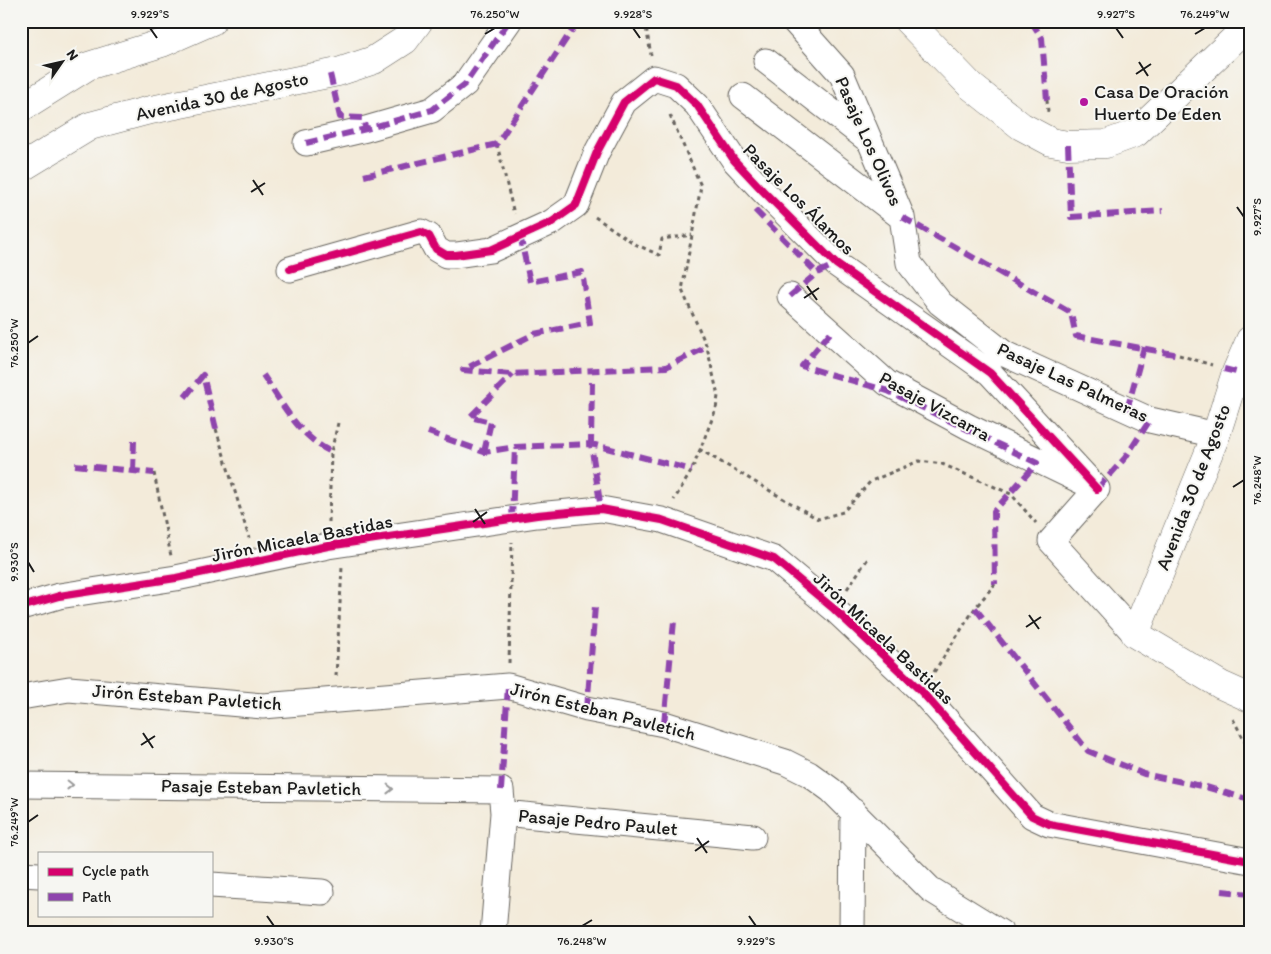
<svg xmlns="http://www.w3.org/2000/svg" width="1271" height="954" font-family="Itim,sans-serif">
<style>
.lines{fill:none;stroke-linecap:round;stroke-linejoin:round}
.street-casing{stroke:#67645e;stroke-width:27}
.secondary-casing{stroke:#67645e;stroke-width:29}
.path{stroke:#67645e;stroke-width:3;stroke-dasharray:4 4;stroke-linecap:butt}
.street{stroke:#fff;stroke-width:25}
.secondary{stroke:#fff;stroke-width:28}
.quiet{stroke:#8e44ad;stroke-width:6;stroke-dasharray:12 6;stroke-linecap:butt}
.cycleway-casing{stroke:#f6f6f2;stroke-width:11}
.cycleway{stroke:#d6006c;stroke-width:8}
.oneway{stroke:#999}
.ticks{fill:none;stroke:#1c1c1c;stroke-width:2}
.poi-dot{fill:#b5179e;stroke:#f6f6f2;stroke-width:2}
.labels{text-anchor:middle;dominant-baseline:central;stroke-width:4;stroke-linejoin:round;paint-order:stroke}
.poi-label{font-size:19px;fill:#1c1c1c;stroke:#f6f6f2;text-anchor:start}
.street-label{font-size:19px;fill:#1c1c1c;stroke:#f6f6f2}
.neatline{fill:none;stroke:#1c1c1c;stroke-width:2}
.ticks-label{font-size:12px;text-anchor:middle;fill:#1c1c1c}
</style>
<rect width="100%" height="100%" fill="#f6f6f2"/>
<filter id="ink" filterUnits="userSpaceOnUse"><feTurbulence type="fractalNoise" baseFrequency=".02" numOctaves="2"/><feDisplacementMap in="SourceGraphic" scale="10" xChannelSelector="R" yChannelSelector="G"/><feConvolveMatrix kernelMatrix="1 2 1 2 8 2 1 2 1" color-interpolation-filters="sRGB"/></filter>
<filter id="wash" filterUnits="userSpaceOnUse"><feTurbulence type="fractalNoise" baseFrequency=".0096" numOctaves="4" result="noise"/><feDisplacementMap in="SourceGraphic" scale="20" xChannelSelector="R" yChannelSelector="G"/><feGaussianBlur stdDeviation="1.12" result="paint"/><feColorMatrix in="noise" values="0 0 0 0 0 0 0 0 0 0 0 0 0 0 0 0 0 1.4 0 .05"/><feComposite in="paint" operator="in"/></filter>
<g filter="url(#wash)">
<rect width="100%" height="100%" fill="#f3ebda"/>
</g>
<g filter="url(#ink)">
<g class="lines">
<g class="street-casing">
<path id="street" d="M 794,21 L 842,75 L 902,217 L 909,263 L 940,303 L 1005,354 L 1150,420 L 1216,435
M 766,61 L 867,139
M 743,96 L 900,216
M 306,143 L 366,129 L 432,110 L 465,84 L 509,21
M 290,269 L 421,232 L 429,236 L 436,249 L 446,255 L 456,255 L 491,250 L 552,222 L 576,205 L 597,152 L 624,102 L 654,78 L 676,85 L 697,105 L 734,160 L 763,191 L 836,264 L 990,373 L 1097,489
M 790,296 L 887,383 L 969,427 L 1083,482
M 1097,489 L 1051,541 L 1135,634
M 21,607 L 59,596 L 176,578 L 328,546 L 537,515 L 601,509 L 662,520 L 774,559 L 834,609 L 921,691 L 1032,816 L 1049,824 L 1250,861
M 21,697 L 69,689 L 263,706 L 508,686 L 587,709 L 664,724 L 785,762 L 809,774 L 831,790 L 930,889 L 1001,933
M 21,785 L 501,790 L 503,813 L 493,933
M 503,813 L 753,837
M 21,874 L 39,875
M 211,885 L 322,892
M 852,933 L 853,811"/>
</g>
<g class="secondary-casing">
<path id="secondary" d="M 908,21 L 972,87 L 1021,126 L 1051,142 L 1068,145 L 1106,144 L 1136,133 L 1250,24
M 21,108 L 88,66 L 162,43 L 212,21
M 21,168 L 90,126 L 146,111 L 338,72 L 374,60 L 405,40 L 419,21
M 1250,340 L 1236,372 L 1216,435 L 1135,634 L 1221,685 L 1250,698"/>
</g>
<path class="path" d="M 645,21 L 651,55
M 1047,100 L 1048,112
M 670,115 L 701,186 L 682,290 L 707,347 L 718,396 L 716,409 L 692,470 L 674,500
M 497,144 L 514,214
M 595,217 L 635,244 L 659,255 L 662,239 L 692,235
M 1179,355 L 1212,365
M 216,429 L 249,538
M 699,449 L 818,519 L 843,512 L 871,481 L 919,461 L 942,464 L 1011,494 L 1036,523
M 154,473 L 171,556
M 329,522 L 331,452 L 338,423
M 847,589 L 869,557
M 509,663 L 512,542
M 934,672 L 975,608 L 995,584
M 336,676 L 342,567
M 1233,719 L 1250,751"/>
<use href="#street" class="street"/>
<use href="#secondary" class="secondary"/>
<path class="quiet" d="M 1031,21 L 1042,38 L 1047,100
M 330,74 L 340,117 L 362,118 L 366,129
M 306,143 L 366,129 L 432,110 L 465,84 L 509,21
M 1068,145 L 1071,217 L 1163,211
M 364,176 L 497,144 L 578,21
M 755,210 L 817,273
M 902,217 L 1071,313 L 1076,336 L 1179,355
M 520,235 L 530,282 L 582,272 L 590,323 L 534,334 L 463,370 L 511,374 L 666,367 L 707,347
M 790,296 L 817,273 L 836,264
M 830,333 L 802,366 L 888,391 L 1037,463 L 994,511 L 995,584
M 1224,369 L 1236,372
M 263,375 C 284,406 297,434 331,452
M 592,382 L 591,444 L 601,509
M 185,397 L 203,375 L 216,429
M 1127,410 L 1144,347
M 428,432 L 484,452 L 515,447 L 591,444 L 692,470
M 484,452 L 491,422 L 470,417 L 513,374
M 75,465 L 154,473
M 133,471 L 134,441
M 1097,489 L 1125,458 L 1150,420
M 512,519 L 515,447
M 975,608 L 1088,751 L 1144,774 L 1206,787 L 1250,800
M 587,709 L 595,606
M 664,724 L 674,621
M 501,790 L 508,686
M 1222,891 L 1250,894"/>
<g class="cycleway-casing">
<path id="cycleway" d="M 290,269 L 421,232 L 429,236 L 436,249 L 446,255 L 456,255 L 491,250 L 552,222 L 576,205 L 597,152 L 624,102 L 654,78 L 676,85 L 697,105 L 734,160 L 763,191 L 836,264 L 990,373 L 1097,489
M 21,607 L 59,596 L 176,578 L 328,546 L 537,515 L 601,509 L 662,520 L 774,559 L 834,609 L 921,691 L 1032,816 L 1049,824 L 1250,861"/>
</g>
<use href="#cycleway" class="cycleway"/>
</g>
<defs><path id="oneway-chevron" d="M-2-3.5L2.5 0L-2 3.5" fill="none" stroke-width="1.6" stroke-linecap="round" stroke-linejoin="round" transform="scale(1.25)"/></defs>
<g class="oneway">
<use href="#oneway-chevron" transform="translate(70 785) rotate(1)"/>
<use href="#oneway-chevron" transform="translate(390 789) rotate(1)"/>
</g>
</g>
<path class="ticks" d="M 150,28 L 157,38M 633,28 L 640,38M 1116,28 L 1123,38M 485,34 L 495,28M 1195,34 L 1205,28M 1139,62 L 1148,76M 1136,74 L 1151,64M 253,180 L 263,195M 251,192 L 265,183M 1237,207 L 1244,217M 807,286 L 817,300M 804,298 L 819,288M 28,343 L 38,336M 1233,487 L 1244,480M 475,509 L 485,524M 473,522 L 487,512M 28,562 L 34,572M 1029,615 L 1039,629M 1026,627 L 1041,617M 143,733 L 153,748M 141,745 L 155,736M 28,822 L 38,815M 697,838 L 707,853M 695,851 L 709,841M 267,916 L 274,926M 749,916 L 756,926M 582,926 L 592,920"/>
<circle class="poi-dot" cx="1084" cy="102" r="5"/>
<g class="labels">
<g class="poi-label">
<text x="1094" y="91">Casa De Oración<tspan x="1094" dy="22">Huerto De Eden</tspan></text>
</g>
<g class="street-label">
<text transform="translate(222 96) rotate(-12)">Avenida 30 de Agosto</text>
<text transform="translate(869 141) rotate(66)">Pasaje Los Olivos</text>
<text transform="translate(799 199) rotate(45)">Pasaje Los Álamos</text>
<text transform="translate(1073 382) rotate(25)">Pasaje Las Palmeras</text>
<text transform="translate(935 406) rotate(29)">Pasaje Vizcarra</text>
<text transform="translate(1193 487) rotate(-69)">Avenida 30 de Agosto</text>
<text transform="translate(302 538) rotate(-11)">Jirón Micaela Bastidas</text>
<text transform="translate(884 638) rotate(43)">Jirón Micaela Bastidas</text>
<text transform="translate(187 697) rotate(4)">Jirón Esteban Pavletich</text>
<text transform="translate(603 711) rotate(14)">Jirón Esteban Pavletich</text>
<text transform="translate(261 787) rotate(1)">Pasaje Esteban Pavletich</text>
<text transform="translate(598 822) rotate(5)">Pasaje Pedro Paulet</text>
</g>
</g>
<rect width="1271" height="954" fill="none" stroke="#f6f6f2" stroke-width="55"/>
<rect x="38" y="852" width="175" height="65" fill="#f6f6f2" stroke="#9f9f9c"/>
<rect x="48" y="868" width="25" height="8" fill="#d6006c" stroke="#9f9f9c"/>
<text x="82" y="876" font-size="15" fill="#1c1c1c">Cycle path</text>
<rect x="48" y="893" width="25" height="8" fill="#8e44ad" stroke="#9f9f9c"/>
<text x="82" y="902" font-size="15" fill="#1c1c1c">Path</text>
<g transform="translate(62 62) rotate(56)" stroke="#f6f6f2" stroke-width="4" paint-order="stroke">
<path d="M0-4L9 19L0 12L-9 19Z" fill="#1c1c1c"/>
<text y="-8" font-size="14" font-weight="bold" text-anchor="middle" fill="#1c1c1c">N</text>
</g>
<rect x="28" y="28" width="1216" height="898" class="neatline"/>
<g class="ticks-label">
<text x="150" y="18">9.929°S</text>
<text x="495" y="18">76.250°W</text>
<text x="633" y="18">9.928°S</text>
<text x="1116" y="18">9.927°S</text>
<text x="1205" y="18">76.249°W</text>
<text transform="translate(1257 217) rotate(-90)" y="4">9.927°S</text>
<text transform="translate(14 343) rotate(-90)" y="4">76.250°W</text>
<text transform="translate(1257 480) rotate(-90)" y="4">76.248°W</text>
<text transform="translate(14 562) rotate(-90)" y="4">9.930°S</text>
<text transform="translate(14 822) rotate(-90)" y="4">76.249°W</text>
<text x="274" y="945">9.930°S</text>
<text x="582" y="945">76.248°W</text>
<text x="756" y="945">9.929°S</text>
</g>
</svg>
